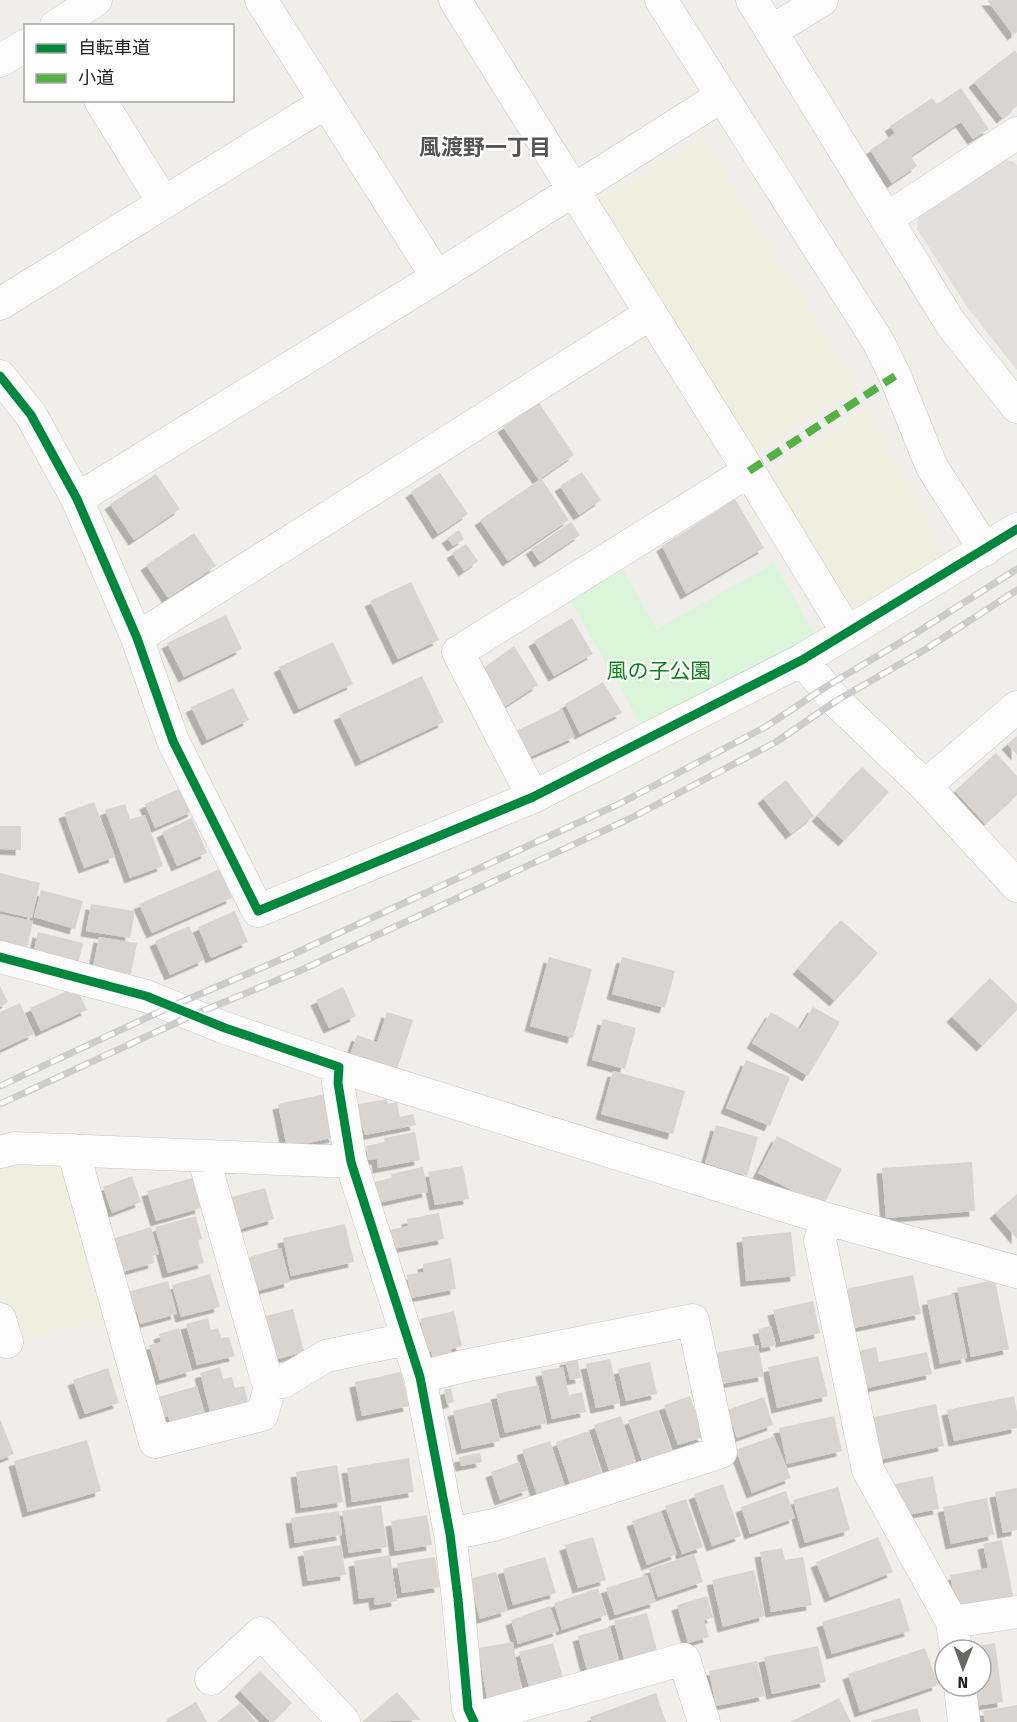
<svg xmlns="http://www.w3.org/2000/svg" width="1017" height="1722" font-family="'Fira Sans','Noto Sans JP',sans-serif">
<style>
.farmland{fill:#efefdf}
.park{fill:#daf5da}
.parking{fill:#e0dfde}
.building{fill:#d7d4d2;filter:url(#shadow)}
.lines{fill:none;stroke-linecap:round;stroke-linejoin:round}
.minor-casing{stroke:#c9c8c7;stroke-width:33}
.minor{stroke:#fdfcfc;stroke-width:32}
.rail-casing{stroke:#ccc;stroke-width:7}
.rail{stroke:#fff;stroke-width:4.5;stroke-dasharray:14;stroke-linecap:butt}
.quiet{stroke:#55b145;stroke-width:8;stroke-dasharray:15 8;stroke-linecap:butt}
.cycleway-casing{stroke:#fff;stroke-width:13}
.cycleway{stroke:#00873e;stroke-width:9}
.labels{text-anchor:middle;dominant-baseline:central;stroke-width:4.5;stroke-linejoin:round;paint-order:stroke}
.park-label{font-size:21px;fill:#0c8416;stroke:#fff}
.neighbourhood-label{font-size:22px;font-weight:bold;fill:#555;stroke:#fff}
</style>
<defs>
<filter id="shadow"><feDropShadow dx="-5.5" dy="5.5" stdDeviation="0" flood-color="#0004"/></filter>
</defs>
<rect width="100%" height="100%" fill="#f0eeeb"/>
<path class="farmland" d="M 702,137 L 858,388 L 745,458 L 591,204 Z
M 868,408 L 948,559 L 847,617 L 760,480 Z
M 56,1160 L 67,1169 L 110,1318 L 17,1342 L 0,1282 L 0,1164 Z"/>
<path class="park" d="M 774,563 L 815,635 L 643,728 L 570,600 L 623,570 L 657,629 Z"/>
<path class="parking" d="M 999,158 L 1014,162 L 1017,165 L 1017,370 L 968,308 L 917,229 L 918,215 Z"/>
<path class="building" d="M 987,0 L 1017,0 L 1017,32 L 1013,35 Z
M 1015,50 L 1017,54 L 1017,106 L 1002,118 L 974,82 Z
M 961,88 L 989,129 L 973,139 L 961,122 L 911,156 L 917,166 L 892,183 L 870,150 L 895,133 L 890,126 L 932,98 L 937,104 Z
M 539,403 L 574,455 L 541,478 L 569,520 L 508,561 L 480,520 L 539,480 L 503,427 Z
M 582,472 L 601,500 L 579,515 L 560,486 Z
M 440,473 L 468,514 L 438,534 L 411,492 Z
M 156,474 L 180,509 L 134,540 L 110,504 Z
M 735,499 L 764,548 L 686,594 L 662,546 Z
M 571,522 L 580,535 L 540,562 L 531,549 Z
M 459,530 L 464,539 L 453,546 L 447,538 Z
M 194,533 L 216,566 L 168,598 L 146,565 Z
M 466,544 L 478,561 L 464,571 L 452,553 Z
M 411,582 L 439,640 L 398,659 L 370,601 Z
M 226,615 L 242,649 L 184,677 L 167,643 Z
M 572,618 L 593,654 L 554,676 L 534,641 Z
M 333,642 L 353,684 L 299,709 L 279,667 Z
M 514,646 L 538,685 L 501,709 L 478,672 Z
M 422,676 L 444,722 L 361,761 L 339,715 Z
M 603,682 L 622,713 L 580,734 L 565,704 Z
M 233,688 L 249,720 L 207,740 L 191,707 Z
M 562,709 L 575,737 L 523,760 L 510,734 Z
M 1017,736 L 1017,755 L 1007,744 Z
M 996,753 L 1017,776 L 1017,795 L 985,824 L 955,791 Z
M 862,767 L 889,792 L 844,841 L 817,816 Z
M 786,780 L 814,816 L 791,834 L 763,798 Z
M 183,787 L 194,811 L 155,828 L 145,804 Z
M 94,802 L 115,857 L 84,868 L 64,813 Z
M 125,804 L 130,819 L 145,815 L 163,866 L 130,878 L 105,810 Z
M 192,818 L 207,853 L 177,866 L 162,832 Z
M 0,826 L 21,826 L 21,850 L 0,849 Z
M 220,869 L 232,898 L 152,933 L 139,904 Z
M 0,873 L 40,883 L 32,918 L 0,911 Z
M 41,890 L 83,901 L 75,929 L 34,917 Z
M 91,904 L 135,911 L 130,938 L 86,931 Z
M 235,911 L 248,942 L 211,958 L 198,927 Z
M 0,914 L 33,921 L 26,953 L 0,946 Z
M 841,920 L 878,953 L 835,1001 L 798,969 Z
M 189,926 L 204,960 L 170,975 L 155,941 Z
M 38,932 L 83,943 L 78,965 L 33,955 Z
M 99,937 L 137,943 L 131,974 L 93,967 Z
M 549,957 L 592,969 L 573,1038 L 530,1026 Z
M 622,957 L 675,971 L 665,1008 L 612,994 Z
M 990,978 L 1017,1004 L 1017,1010 L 982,1046 L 952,1017 Z
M 0,986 L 8,1002 L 0,1007 Z
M 76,987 L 87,1010 L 41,1031 L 30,1008 Z
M 343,987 L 356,1016 L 329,1028 L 316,1000 Z
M 20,1003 L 34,1034 L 0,1050 L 0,1012 Z
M 813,1007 L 840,1022 L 808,1076 L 752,1043 L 771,1012 L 800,1029 Z
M 387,1012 L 413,1020 L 395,1076 L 348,1061 L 357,1035 L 377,1042 Z
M 603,1019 L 636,1028 L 625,1069 L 592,1060 Z
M 746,1060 L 790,1077 L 770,1126 L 726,1108 Z
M 613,1071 L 685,1091 L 673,1134 L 601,1114 Z
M 325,1094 L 335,1137 L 287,1148 L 278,1104 Z
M 387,1099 L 388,1104 L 397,1102 L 400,1117 L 413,1114 L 416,1125 L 365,1135 L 363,1127 L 358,1128 L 353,1105 Z
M 716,1125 L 758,1137 L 747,1176 L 705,1163 Z
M 415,1132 L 420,1160 L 378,1168 L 377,1159 L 368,1160 L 366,1146 L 385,1142 L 384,1138 Z
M 777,1136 L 842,1169 L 823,1206 L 758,1173 Z
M 972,1162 L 975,1211 L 886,1218 L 882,1168 Z
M 463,1166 L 469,1199 L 435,1205 L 428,1172 Z
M 423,1167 L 428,1192 L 378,1203 L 374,1182 L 392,1178 L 391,1174 Z
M 132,1176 L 141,1202 L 112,1213 L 103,1187 Z
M 192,1178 L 201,1208 L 156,1221 L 147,1191 Z
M 265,1188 L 274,1219 L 237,1230 L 228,1198 Z
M 1017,1194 L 1017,1239 L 995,1213 Z
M 439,1213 L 444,1239 L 393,1249 L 389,1230 L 408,1226 L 407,1219 Z
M 196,1216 L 202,1239 L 198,1240 L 204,1263 L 168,1273 L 155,1227 Z
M 345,1224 L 354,1262 L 291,1276 L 283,1238 Z
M 151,1227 L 159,1254 L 152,1256 L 154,1263 L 122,1272 L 112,1239 Z
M 791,1232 L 796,1276 L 746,1281 L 742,1237 Z
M 281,1248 L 290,1282 L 254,1292 L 245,1258 Z
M 451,1258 L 456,1289 L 411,1298 L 407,1275 L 424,1272 L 423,1264 Z
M 210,1274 L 220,1307 L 181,1317 L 172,1285 Z
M 913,1275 L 921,1314 L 849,1329 L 841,1290 Z
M 995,1280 L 1009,1349 L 971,1357 L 957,1288 Z
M 168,1281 L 177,1314 L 140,1324 L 137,1311 L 133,1313 L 127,1292 Z
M 954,1294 L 967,1358 L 940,1364 L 927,1300 Z
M 813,1301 L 820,1333 L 781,1342 L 773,1310 Z
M 293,1309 L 304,1352 L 274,1360 L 262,1317 Z
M 454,1311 L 462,1346 L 451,1349 L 453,1356 L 433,1360 L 431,1351 L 428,1352 L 420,1319 Z
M 208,1318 L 211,1330 L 218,1328 L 221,1338 L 229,1337 L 235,1356 L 197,1365 L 186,1324 Z
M 771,1326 L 776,1345 L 762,1348 L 758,1329 Z
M 179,1328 L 192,1371 L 160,1380 L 149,1345 L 161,1342 L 159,1334 Z
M 758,1345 L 764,1376 L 721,1384 L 715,1353 Z
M 876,1347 L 879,1362 L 927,1352 L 932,1374 L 858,1390 L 850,1353 Z
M 818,1356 L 828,1396 L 777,1408 L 768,1367 Z
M 577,1357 L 581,1378 L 570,1380 L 565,1360 Z
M 610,1359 L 620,1403 L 596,1408 L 586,1364 Z
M 650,1362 L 657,1394 L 626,1401 L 618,1369 Z
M 220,1367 L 223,1379 L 232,1377 L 235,1388 L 244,1386 L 249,1406 L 211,1416 L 200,1373 Z
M 563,1367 L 569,1395 L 582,1392 L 586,1412 L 552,1419 L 541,1371 Z
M 108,1368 L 119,1403 L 85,1414 L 73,1380 Z
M 401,1372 L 409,1406 L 362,1416 L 355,1382 Z
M 538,1385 L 547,1423 L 505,1433 L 496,1394 Z
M 197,1386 L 205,1414 L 172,1428 L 168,1416 L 161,1418 L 155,1398 Z
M 451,1388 L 454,1402 L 447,1404 L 444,1390 Z
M 690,1396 L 704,1437 L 678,1445 L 664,1405 Z
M 1014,1396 L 1017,1412 L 1017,1428 L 954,1441 L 947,1410 Z
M 764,1397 L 773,1425 L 737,1438 L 727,1410 Z
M 491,1402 L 500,1441 L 462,1449 L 453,1411 Z
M 936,1404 L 944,1446 L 879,1460 L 870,1418 Z
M 658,1410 L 672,1451 L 642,1461 L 628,1420 Z
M 621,1416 L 638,1468 L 611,1476 L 594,1425 Z
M 834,1416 L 842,1451 L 787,1464 L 779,1428 Z
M 0,1419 L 14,1454 L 0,1460 Z
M 589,1431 L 603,1477 L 571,1487 L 556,1442 Z
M 774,1436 L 791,1478 L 752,1493 L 736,1450 Z
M 87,1440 L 101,1491 L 28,1512 L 14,1461 Z
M 550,1441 L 566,1489 L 538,1498 L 522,1450 Z
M 480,1453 L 482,1462 L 461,1466 L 459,1457 Z
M 409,1458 L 414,1492 L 352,1502 L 347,1468 Z
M 519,1462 L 528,1490 L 500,1500 L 491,1472 Z
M 337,1465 L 343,1502 L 301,1508 L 296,1472 Z
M 933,1476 L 939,1509 L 897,1517 L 891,1485 Z
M 723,1484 L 741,1536 L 712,1546 L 694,1494 Z
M 838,1487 L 850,1530 L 805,1543 L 793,1500 Z
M 1017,1488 L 1017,1530 L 1003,1533 L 995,1492 Z
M 786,1491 L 795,1518 L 750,1534 L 741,1507 Z
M 987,1498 L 994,1535 L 951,1544 L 943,1507 Z
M 686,1499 L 703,1547 L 682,1554 L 665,1506 Z
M 381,1505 L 387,1547 L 349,1553 L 342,1511 Z
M 339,1511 L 342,1535 L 295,1543 L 291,1518 Z
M 661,1511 L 677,1554 L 647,1565 L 632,1521 Z
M 427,1515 L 432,1545 L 395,1551 L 391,1521 Z
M 593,1537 L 606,1580 L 578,1588 L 565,1545 Z
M 878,1537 L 893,1572 L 830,1597 L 816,1562 Z
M 1002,1540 L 1015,1605 L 958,1616 L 950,1575 L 988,1568 L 983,1544 Z
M 341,1545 L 346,1575 L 308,1581 L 303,1551 Z
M 782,1548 L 785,1560 L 803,1557 L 812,1605 L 771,1612 L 760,1552 Z
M 694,1554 L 703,1582 L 658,1597 L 649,1569 Z
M 390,1555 L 397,1601 L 375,1605 L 374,1597 L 359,1599 L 354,1561 Z
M 435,1557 L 440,1587 L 402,1593 L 397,1563 Z
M 545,1557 L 556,1593 L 513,1605 L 503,1569 Z
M 754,1570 L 765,1616 L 723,1627 L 712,1580 Z
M 496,1572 L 507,1611 L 480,1619 L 469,1579 Z
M 647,1575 L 656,1602 L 615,1615 L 606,1588 Z
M 598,1588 L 607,1615 L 562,1630 L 554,1603 Z
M 707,1596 L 713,1618 L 704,1620 L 709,1637 L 688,1643 L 677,1605 Z
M 900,1598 L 910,1631 L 832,1654 L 822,1622 Z
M 550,1606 L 559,1631 L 518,1644 L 511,1620 Z
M 647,1613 L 659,1658 L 626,1667 L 614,1621 Z
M 610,1627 L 621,1667 L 588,1675 L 578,1636 Z
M 513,1642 L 522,1693 L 487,1699 L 478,1648 Z
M 553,1643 L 564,1680 L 530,1690 L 519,1652 Z
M 995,1643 L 1003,1702 L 974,1706 L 971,1686 L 981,1686 L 981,1650 L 965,1650 L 965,1648 Z
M 818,1646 L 826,1682 L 772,1694 L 764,1657 Z
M 925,1648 L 938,1685 L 860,1712 L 848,1674 Z
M 757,1661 L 765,1696 L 716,1706 L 709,1671 Z
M 260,1671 L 292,1703 L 273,1722 L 270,1722 L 240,1691 Z
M 397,1692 L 421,1720 L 362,1722 Z
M 656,1693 L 666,1722 L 592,1722 L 590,1717 Z
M 839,1698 L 851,1722 L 790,1722 Z
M 196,1702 L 207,1722 L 169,1722 L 167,1719 Z
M 240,1703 L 256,1722 L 217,1722 Z
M 1017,1705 L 1017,1722 L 985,1722 L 983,1711 Z
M 917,1708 L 921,1722 L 871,1722 L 871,1721 Z"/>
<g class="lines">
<g class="minor-casing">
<path id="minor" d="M 261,0 L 437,277
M 455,0 L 749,471 L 847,632
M 661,0 L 879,343 L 895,376 L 932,467 L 985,550
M 752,0 L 951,324 L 1017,407
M 56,26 L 96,0
M 772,31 L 822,0
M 0,61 L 26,45
M 100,100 L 163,202
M 886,219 L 1017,133
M 0,304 L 325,103
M 0,376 L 31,415 L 77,499 L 137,638 L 173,741 L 258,911 L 533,797 L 802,660 L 1017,529
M 77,499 L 437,277 L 720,97
M 137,638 L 650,314
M 802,660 L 836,701 L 925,786 L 1017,886
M 925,786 L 1017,707
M 533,797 L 458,652 L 749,471
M 0,957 L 146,996 L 225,1028 L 339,1067 L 827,1219 L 1017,1272
M 339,1067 L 338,1083 L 351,1162 L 420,1377 L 450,1534 L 458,1599 L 468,1709 L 474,1722
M 73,1150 L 155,1442 L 262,1415 L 271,1384
M 0,1152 L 15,1148 L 351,1162
M 203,1156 L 266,1377 L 271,1384 L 283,1382 L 326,1356 L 407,1339
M 827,1219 L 820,1240 L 868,1470 L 952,1622 L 956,1650
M 0,1319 L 7,1342
M 420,1377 L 464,1366 L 693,1320 L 721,1452 L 494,1525 L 450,1534
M 952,1622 L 1017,1612
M 211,1679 L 261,1633 L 344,1722
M 960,1686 L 964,1722
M 473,1719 L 684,1659 L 704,1722"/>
</g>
<use href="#minor" class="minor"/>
<g class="rail-casing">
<path id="rail" d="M 0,1086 L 172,1006 L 289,956 L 621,803 L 767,726 L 824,688 L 916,633 L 1017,569
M 0,1104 L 193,1015 L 297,972 L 629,819 L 776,742 L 836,701 L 926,649 L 1017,590"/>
</g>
<use href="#rail" class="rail"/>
<path class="quiet" d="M 749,471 L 895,376"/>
<g class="cycleway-casing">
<path id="cycleway" d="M 0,376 L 31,415 L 77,499 L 137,638 L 173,741 L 258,911 L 533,797 L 802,660 L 1017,529
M 0,957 L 146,996 L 225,1028 L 339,1067 L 338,1083 L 351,1162 L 420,1377 L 450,1534 L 458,1599 L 468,1709 L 474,1722"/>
</g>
<use href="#cycleway" class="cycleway"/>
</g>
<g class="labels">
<g class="park-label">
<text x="659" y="671">風の子公園</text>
</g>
<g class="neighbourhood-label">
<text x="485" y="147">風渡野一丁目</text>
</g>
</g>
<rect x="24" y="24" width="210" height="78" fill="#ffffff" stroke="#a7a7a7" stroke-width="1.5"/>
<rect x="36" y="44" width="30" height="9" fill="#00873e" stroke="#a7a7a7" stroke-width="1.5"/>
<text x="78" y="54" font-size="18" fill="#222222">自転車道</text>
<rect x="36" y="74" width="30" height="9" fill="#55b145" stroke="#a7a7a7" stroke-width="1.5"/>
<text x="78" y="84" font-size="18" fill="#222222">小道</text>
<g transform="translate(963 1668) rotate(181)"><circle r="28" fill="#ffffff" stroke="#a7a7a7" stroke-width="1.5"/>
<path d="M0-4.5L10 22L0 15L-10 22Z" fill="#6a6968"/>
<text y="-9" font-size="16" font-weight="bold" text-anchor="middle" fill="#222222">N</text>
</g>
</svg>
